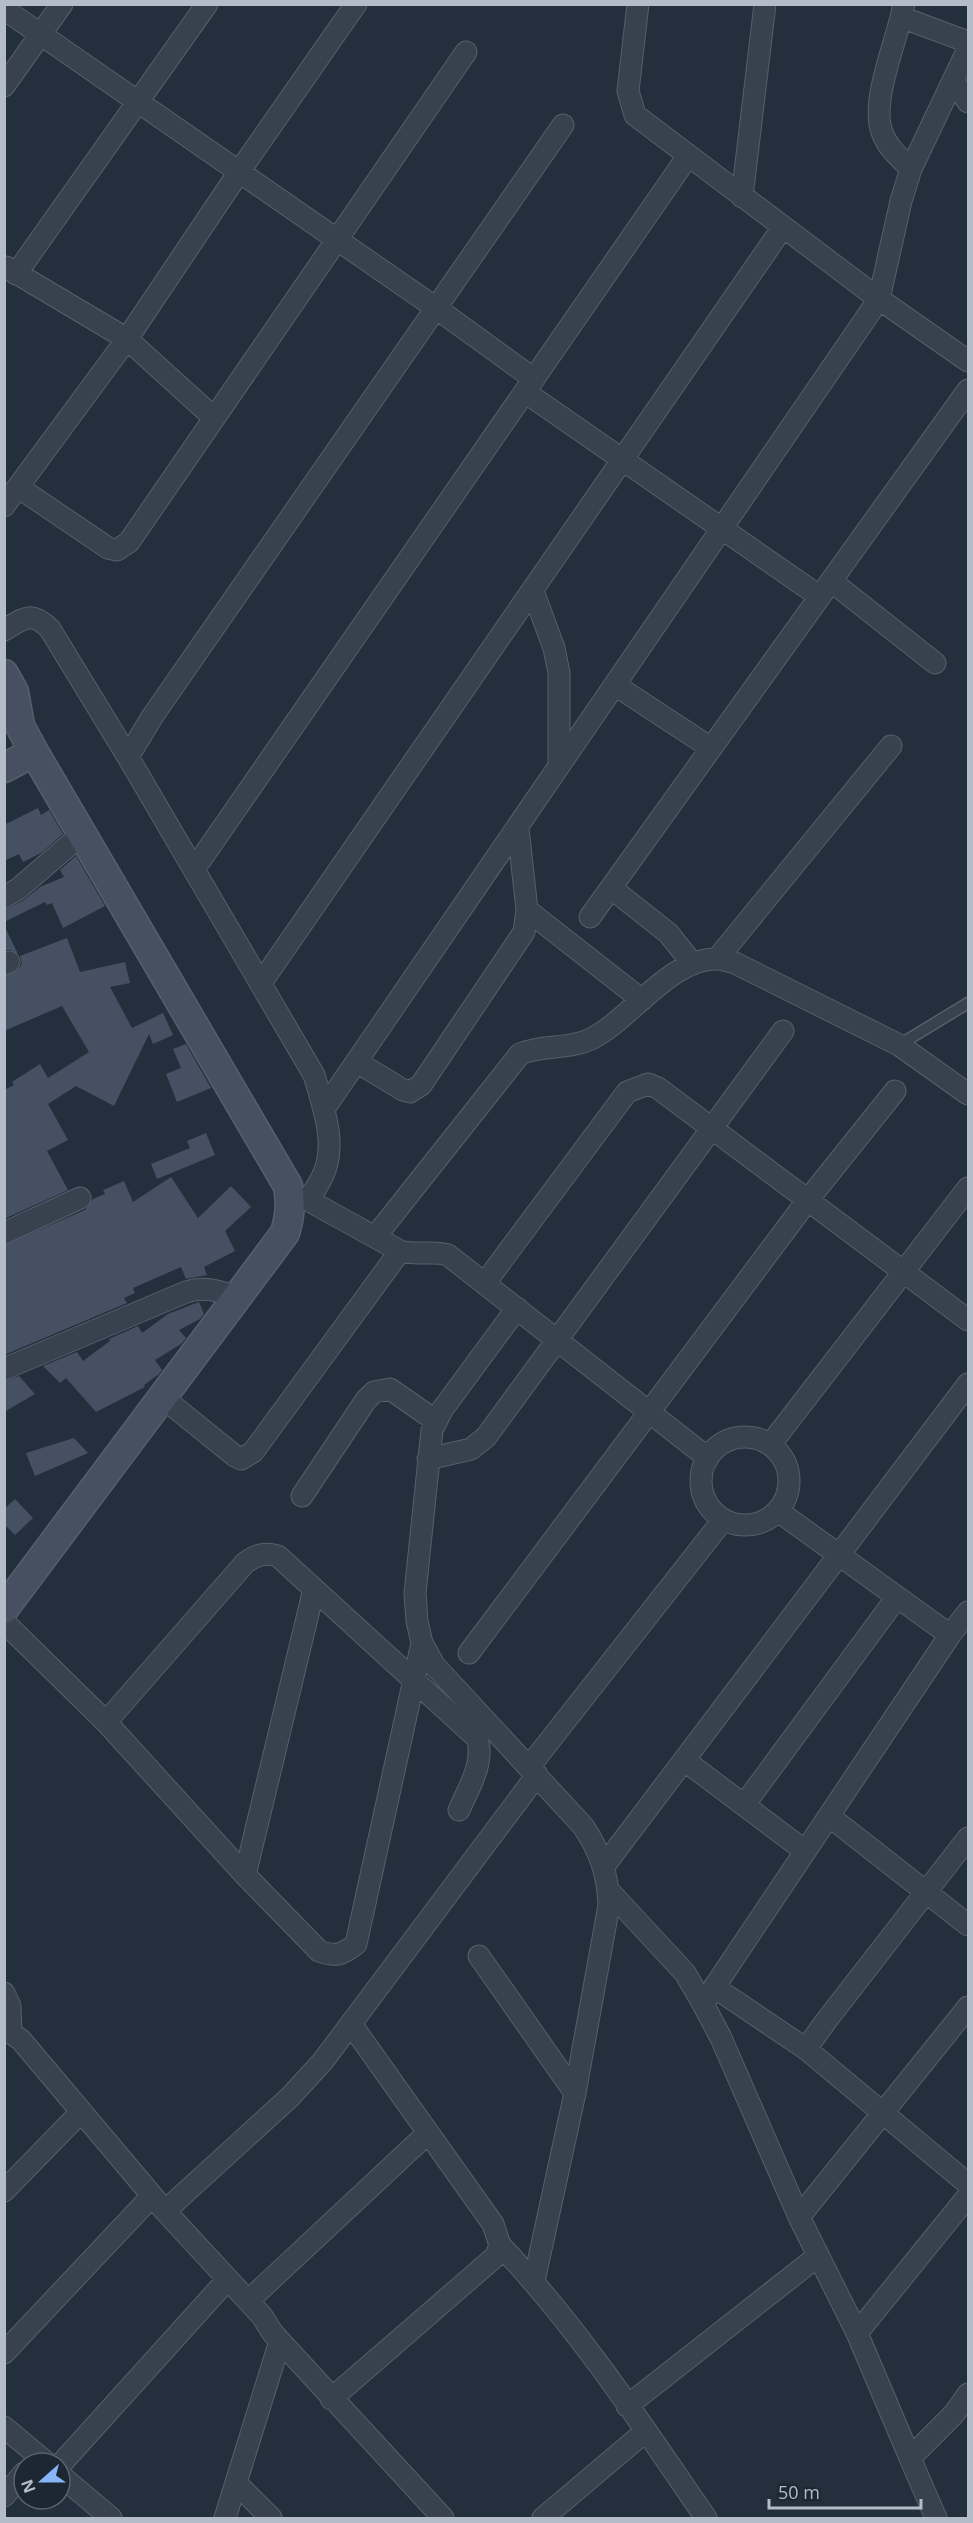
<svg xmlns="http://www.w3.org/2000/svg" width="973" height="2523" font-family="'Open Sans',sans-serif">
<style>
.building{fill:#455162}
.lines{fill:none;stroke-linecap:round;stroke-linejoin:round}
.lane-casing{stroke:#565f6c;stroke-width:13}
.street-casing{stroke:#565f6c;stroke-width:23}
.secondary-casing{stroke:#565f6c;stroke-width:31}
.lane{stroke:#38414e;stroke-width:10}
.street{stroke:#38414e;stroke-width:21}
.secondary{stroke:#465061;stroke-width:28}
</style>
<rect width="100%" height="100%" fill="#242f3e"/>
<path class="building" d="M 38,808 L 41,815 L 49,810 L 63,834 L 41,853 L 23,862 L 19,854 L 4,861 L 4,825 Z
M 76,856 L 105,906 L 63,928 L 52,903 L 47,905 L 45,902 L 4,922 L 4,910 L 24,900 L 40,887 L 64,877 L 60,870 Z
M 4,925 L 18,954 L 11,950 L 4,950 Z
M 67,938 L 80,972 L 125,962 L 130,983 L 110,987 L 132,1028 L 163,1013 L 173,1035 L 153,1044 L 149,1034 L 114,1106 L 76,1086 L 48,1104 L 68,1140 L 47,1151 L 68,1190 L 4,1219 L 4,1090 L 14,1085 L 12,1082 L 40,1064 L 48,1078 L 89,1052 L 62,1006 L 4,1031 L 4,976 L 19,969 L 22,963 L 20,956 Z
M 186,1044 L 211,1088 L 177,1102 L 166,1074 L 181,1068 L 173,1049 Z
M 206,1133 L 215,1155 L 157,1179 L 151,1164 L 190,1148 L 187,1141 Z
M 171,1177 L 198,1218 L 231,1186 L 251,1207 L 225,1231 L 235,1251 L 204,1267 L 207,1275 L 186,1279 L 181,1267 L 133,1288 L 135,1293 L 124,1298 L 127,1303 L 4,1355 L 4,1245 L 85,1210 L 93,1199 L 105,1194 L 103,1190 L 124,1181 L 133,1202 Z
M 199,1302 L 204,1314 L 200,1319 L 179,1330 L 186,1338 L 181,1344 L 155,1360 L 162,1370 L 159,1374 L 144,1385 L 145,1387 L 96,1412 L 66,1378 L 60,1383 L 43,1366 L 77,1352 L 83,1361 L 110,1341 L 109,1339 L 138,1326 L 142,1333 L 168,1314 Z
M 19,1376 L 35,1394 L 4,1412 L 4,1381 Z
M 74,1438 L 88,1453 L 35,1476 L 26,1453 Z
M 15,1499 L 33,1518 L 15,1535 L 4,1524 L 4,1509 Z"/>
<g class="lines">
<g class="lane-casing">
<path id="lane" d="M 899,1045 L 968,1003"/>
</g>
<g class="street-casing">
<path id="street" d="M 638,4 L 628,91 L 635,115 L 879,299 L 968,361
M 904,4 L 901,17 L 968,42
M 4,9 L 436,308 L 534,379
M 901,17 C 894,47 871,103 882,132 C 887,147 900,158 911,169
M 953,81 L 968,102
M 4,86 L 62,4
M 742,197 L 765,4
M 6,267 L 127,339 L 213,417
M 16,274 L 207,4
M 525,392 L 819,596
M 18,487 L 108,548 L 117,550 L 129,542 L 466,52
M 4,506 L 127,339 L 239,172 L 356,4
M 831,581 L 935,663
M 533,591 L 554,648 L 559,673 L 559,766
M 4,630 C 25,618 31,610 50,629 L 128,757
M 615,685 L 711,748
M 195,868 L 688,156
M 611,888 L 668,933 L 693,964
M 4,897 L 18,889 L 81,835
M 527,910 L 642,1000
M 590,917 L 968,390
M 717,959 L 891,746
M 4,964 L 9,962
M 261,983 L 783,227
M 357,1062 L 403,1090 L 410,1092 L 421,1085 L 524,932 L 527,910 L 518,828
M 324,1109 L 879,299 L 901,201 L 911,169 L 968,49
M 306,1199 L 400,1251 C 418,1256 434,1250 448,1255 L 708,1458
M 291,1201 C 295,1201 301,1201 305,1199 C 311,1196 317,1187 320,1181 C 339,1149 324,1109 314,1075 L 128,757 L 152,717 L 563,125
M 4,1233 L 80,1198
M 375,1237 L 520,1054 C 543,1044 568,1050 591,1039 C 631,1019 670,958 717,959 C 723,959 730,962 735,963 L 899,1045 L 968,1094
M 485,1283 L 627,1092 L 648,1084 L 658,1088 L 968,1320
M 517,1308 L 442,1410 L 432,1430 L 415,1593 L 417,1621 L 422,1643 L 434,1665 L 583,1826 C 600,1851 608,1875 609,1905 L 575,2093 L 534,2281
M 4,1369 L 186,1292 C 205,1286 219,1291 237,1297
M 162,1397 L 235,1456 L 241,1459 L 253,1452 L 400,1251
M701 1481a44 44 0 1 1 88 0a44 44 0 1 1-88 0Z
M 770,1445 L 968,1188
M 428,1459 L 471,1449 L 486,1437 L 783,1031
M 302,1496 L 366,1400 L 374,1392 L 390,1389 L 436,1421
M 778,1511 L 950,1635
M 4,1622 L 106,1722 L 245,1875 L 319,1951 C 336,1957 342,1955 356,1944 L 422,1643
M 469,1653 L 807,1201 L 895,1091
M 106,1722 L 245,1563 C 256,1555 264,1552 278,1556 L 477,1738 C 485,1763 469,1787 459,1810
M 684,1760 L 805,1851
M 529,1767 L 723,1520
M 744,1805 L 897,1597
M 829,1816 L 968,1925
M 968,1838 L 826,2021 L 806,2049 L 968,2184
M 604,1866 L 968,1384
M 245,1875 L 314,1589
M 609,1891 L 685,1973 L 703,2004 L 721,2038 L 799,2217 L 857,2333 L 910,2458 L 954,2414 L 968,2394
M 479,1956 L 575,2093
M 714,1987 L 806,2049
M 4,1993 L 10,2006 L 11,2033
M 703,2004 L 950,1635 L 968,1612
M 4,2032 L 11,2033 L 21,2040 L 165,2211
M 4,2191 L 81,2112
M 799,2217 L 968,2007
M 500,2245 C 578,2327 642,2425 706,2518
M 248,2301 L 428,2133
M 857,2333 L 968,2196
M 280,2341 L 443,2518
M 4,2353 L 152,2196
M 331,2399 L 496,2256 L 500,2245 L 493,2224 L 351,2024
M 627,2406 L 818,2256
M 4,2427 L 47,2463
M 910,2458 L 936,2518
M 60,2465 L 228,2279
M 60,2475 L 111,2518
M 236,2483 L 271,2518
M 4,2496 L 24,2473
M 225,2518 L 280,2341 L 272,2332 L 262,2316 L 165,2211 L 290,2097 L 323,2061 L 537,1775
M 543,2518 L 646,2431"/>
</g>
<g class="secondary-casing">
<path id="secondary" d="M 4,674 L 14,692 L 20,726 L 34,752 L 4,768
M 4,1609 L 285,1233 C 290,1216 291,1204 288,1186 L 34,752"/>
</g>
<use href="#lane" class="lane"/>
<use href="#street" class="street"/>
<use href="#secondary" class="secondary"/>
</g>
<rect width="973" height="2523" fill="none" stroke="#b4bcc9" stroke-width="12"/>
<g transform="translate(42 2481) rotate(249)"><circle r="28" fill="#1d2633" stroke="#59626f" stroke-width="1.5"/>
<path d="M0-4.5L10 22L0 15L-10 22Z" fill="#8ab4f8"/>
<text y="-9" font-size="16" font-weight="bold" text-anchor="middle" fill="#b4bcc9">N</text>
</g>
<path d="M769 2499v9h152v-9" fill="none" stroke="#b4bcc9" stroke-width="3"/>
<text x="778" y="2499" font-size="18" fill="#b4bcc9" stroke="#1d2633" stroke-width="4.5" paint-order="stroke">50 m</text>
</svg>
